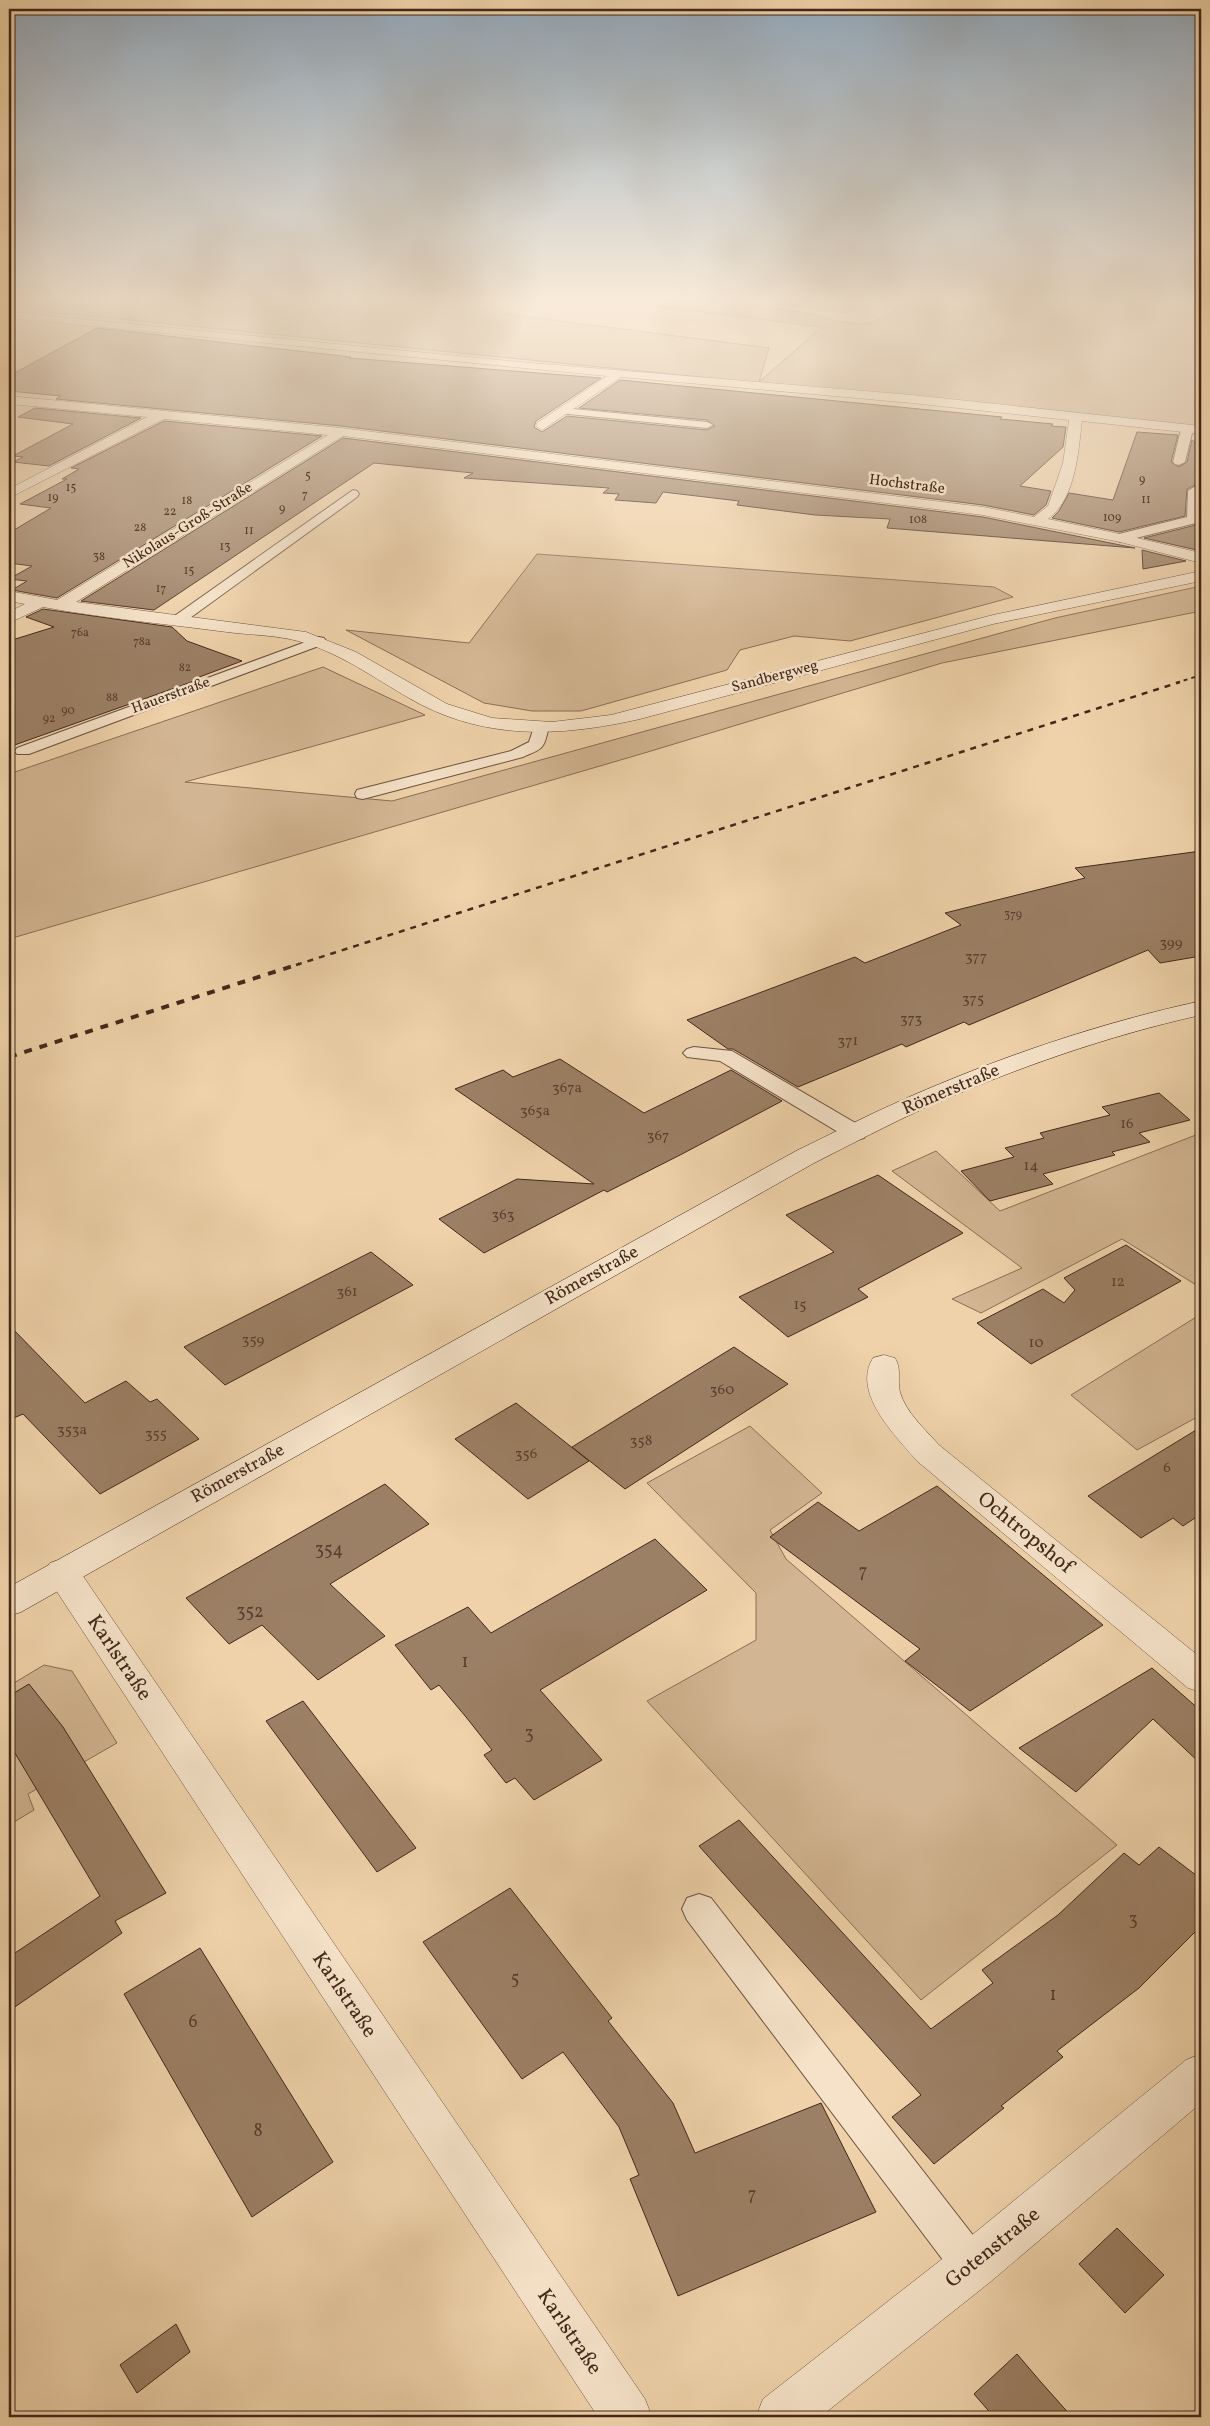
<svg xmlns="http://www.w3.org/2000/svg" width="1210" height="2426" font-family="Vollkorn,serif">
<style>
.green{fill:#d2b592;stroke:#8a6e56}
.building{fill:#9c8065;stroke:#42281b}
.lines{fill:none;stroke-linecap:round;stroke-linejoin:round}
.service-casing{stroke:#6d523f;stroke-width:2}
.minor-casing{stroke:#6d523f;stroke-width:1}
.secondary-casing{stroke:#42281b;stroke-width:1}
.service{fill:#f5e2c8;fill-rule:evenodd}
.minor{fill:#f5e2c8;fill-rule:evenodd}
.secondary{fill:#f5e2c8;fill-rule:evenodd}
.rail-far2{stroke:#42281b;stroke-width:2;stroke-dasharray:4 4;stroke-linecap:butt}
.rail-far1{stroke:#42281b;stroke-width:2.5;stroke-dasharray:6 6;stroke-linecap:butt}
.rail{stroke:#42281b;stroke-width:4;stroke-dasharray:8 8;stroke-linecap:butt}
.labels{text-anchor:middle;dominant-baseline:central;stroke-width:5;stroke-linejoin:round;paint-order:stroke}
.far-number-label{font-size:12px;fill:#583e2e}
.far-street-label{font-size:15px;fill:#42281b;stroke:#f5e2c8}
.number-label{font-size:15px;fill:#583e2e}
.street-label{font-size:18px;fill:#42281b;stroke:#f5e2c8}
.near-number-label{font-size:18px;fill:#583e2e}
.near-street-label{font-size:21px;fill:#42281b;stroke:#f5e2c8}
</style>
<rect width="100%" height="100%" fill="#efd2aa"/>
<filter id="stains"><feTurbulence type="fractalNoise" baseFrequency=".004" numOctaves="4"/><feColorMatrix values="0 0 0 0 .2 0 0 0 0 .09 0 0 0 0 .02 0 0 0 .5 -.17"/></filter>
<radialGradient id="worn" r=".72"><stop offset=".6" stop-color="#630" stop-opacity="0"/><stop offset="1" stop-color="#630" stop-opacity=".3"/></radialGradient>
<path class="green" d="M 9,298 L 485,298 L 507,314 L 769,348 L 759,382 L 822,327 L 654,306 L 663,298 L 701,298 L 813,314 C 829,320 850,325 867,323 C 878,322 903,306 910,298 L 1201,298 L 1201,427 L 9,308 Z
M 740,298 L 820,298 L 863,306 L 846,313 Z
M 537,554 L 994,587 L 1013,597 L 850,641 L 794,636 L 740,650 L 727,670 L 581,711 L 532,711 L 484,703 L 346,630 L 469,643 Z
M 1201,586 L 1201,611 L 942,663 L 641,754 L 9,939 L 9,774 L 323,667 L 425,715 L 185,782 L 392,801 L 1055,618 Z
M 1201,1133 L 1201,1288 L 1122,1239 L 981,1313 L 952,1299 L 1022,1268 L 892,1171 L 936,1151 L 1000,1211 Z
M 1201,1314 L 1201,1415 L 1137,1450 L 1071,1395 Z
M 750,1426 L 822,1493 L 770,1530 L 786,1559 L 1117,1845 L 921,2000 L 647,1701 L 756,1640 L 756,1593 L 647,1483 Z
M 44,1665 L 72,1671 L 117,1743 L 28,1794 L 34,1810 L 9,1825 L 9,1686 Z"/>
<path class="building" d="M 97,328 L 351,357 L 349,358 L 601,378 L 536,421 L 534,427 L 542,432 L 567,416 L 707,430 L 715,426 L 707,420 L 579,408 L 620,380 L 1002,417 L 1000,419 L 1053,424 L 1051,426 L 1066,427 L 1063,447 L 1020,486 L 1051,491 L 1046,505 L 1034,515 L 983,505 L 341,426 L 56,399 L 61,396 L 9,391 L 9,376 Z
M 35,408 L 141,418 L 49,466 L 13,462 L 23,457 L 13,456 L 73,424 L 18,417 Z
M 164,421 L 322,436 L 57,598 L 12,590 L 27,581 L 9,579 L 32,566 L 9,563 L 9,533 L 51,508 L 20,504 L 67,479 L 62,479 L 79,469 L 71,468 Z
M 1137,432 L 1178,435 L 1171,462 L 1179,467 L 1187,462 L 1192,440 L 1201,447 L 1201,490 L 1195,485 L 1187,489 L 1185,516 L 1119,532 L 1052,518 L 1059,511 L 1069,493 L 1113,500 Z
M 343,438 L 983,517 L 1135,548 L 887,528 L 890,519 L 815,515 L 737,505 L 739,501 L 663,492 L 656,503 L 615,500 L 619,494 L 603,493 L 609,488 L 464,478 L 473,473 L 374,463 L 154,610 L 81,601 Z
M 1201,518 L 1201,551 L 1144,538 L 1196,525 Z
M 1142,550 L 1186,561 L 1143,569 Z
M 43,609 L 172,627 L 187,641 L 242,661 L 194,679 L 197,680 L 9,747 L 9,641 L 54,627 L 26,617 Z
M 1201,851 L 1201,956 L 1160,963 L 1148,950 L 969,1025 L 964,1022 L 906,1047 L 902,1044 L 798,1087 L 733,1049 L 728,1049 L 687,1020 L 855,957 L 865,963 L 961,925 L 945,913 L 1085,878 L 1075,868 Z
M 560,1059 L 644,1113 L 731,1070 L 782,1101 L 682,1154 L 607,1192 L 604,1190 L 484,1253 L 439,1219 L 517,1179 L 594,1184 L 455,1089 L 503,1070 L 513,1077 Z
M 1159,1093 L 1190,1120 L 1139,1133 L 1150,1142 L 1112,1152 L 1115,1155 L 1043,1174 L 1053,1184 L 990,1201 L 961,1171 L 1014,1157 L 1005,1148 L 1044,1138 L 1040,1133 L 1110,1115 L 1102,1107 Z
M 878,1175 L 963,1233 L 858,1289 L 868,1297 L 788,1337 L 739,1297 L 834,1252 L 786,1215 Z
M 1126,1245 L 1181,1281 L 1031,1364 L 977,1323 L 1043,1289 L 1064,1303 L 1075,1290 L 1064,1278 Z
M 371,1252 L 413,1285 L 225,1385 L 184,1347 Z
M 9,1325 L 85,1403 L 126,1381 L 150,1402 L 157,1399 L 199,1439 L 100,1494 L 23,1414 L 9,1420 Z
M 734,1347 L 788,1384 L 625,1489 L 572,1447 Z
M 516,1403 L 589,1461 L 528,1499 L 455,1439 Z
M 1201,1427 L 1201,1514 L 1183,1526 L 1173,1518 L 1141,1538 L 1088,1496 Z
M 385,1484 L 429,1524 L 330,1584 L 385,1636 L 318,1680 L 262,1625 L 229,1644 L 186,1598 Z
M 937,1486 L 1103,1625 L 970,1711 L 905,1661 L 920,1649 L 770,1537 L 818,1502 L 859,1531 Z
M 655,1539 L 707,1590 L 540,1690 L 602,1760 L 534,1800 L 515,1778 L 506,1783 L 484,1755 L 492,1750 L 466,1717 L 439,1685 L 431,1690 L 395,1645 L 468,1607 L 491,1633 Z
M 1152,1668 L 1201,1711 L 1201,1764 L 1153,1719 L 1076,1792 L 1019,1748 Z
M 29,1684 L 63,1727 L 166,1893 L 115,1921 L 122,1933 L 9,2011 L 9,1957 L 100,1896 L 9,1743 L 9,1696 Z
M 303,1701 L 416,1848 L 377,1872 L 266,1721 Z
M 739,1820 L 931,2029 L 993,1983 L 982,1970 L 1058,1915 L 1124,1853 L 1139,1865 L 1159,1847 L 1201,1879 L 1201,1926 L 1139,1988 L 1057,2051 L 1063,2057 L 1001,2106 L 1004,2108 L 934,2164 L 892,2117 L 921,2095 L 699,1846 Z
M 510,1888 L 612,2018 L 608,2021 L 673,2103 L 695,2153 L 821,2103 L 876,2212 L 678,2296 L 630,2179 L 639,2175 L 619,2127 L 563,2052 L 522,2079 L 423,1942 Z
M 200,1948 L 333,2162 L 252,2217 L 124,1994 Z
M 1117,2228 L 1164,2275 L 1125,2313 L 1079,2264 Z
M 176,2324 L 190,2352 L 137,2393 L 120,2365 Z
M 1017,2354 L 1040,2381 L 1072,2417 L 994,2417 L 974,2394 Z"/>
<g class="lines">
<g class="service-casing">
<path id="service" d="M 563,408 L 707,422 L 713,425 L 707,428 L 559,413 L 559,409 Z
M 1187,426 L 1193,429 L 1185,462 L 1179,465 L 1175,464 L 1173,462 L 1181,429 Z
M 1194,487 L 1200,491 L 1200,516 L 1196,523 L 1120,542 L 1114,538 L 1115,535 L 1187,517 L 1188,491 Z
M 353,490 L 357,491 L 359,494 L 357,497 L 183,623 L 173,623 L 171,620 L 173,617 Z
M 319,637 L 324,638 L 326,641 L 324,644 L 29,754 L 17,754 L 15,751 L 17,748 Z
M 540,725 L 546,727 L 548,730 C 544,750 541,749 523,757 L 363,799 L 357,798 L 355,794 L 357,790 L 511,751 L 529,742 L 534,727 Z
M 694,1047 L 732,1051 L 864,1128 L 867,1133 L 864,1138 L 856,1140 L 848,1138 L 720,1061 L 687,1057 L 683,1053 L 687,1049 Z
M 699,1894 L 711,1898 L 986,2252 L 992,2266 L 986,2280 L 972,2286 L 958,2280 L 687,1920 L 682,1909 L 687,1898 Z"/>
</g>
<g class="minor-casing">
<path id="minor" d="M 9,312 L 520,362 L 912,395 L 1201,426 L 1201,434 L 1082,421 C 1078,453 1076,498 1048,519 L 1120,534 L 1201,553 L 1201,563 L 1120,542 L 983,515 L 343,436 L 76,602 L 306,632 L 356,652 L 447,704 L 492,718 L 552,722 L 611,715 L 993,615 L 1201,571 L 1201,581 L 993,624 L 640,719 C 560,737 483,741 409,698 C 374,678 339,652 298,641 C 276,635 250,635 227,632 C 166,624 104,618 43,607 L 9,623 L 9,612 L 25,604 L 9,601 L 9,591 L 57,600 L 328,435 L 164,419 L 9,498 L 9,489 L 147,417 L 9,404 L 9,396 L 341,428 L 983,507 L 1034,517 L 1048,506 L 1063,463 L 1069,420 L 912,403 L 621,377 L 542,430 L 536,426 L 537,423 L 607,376 L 9,318 Z
M 884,1355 L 895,1358 C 902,1369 897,1380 900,1392 C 906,1413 925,1429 939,1445 L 1201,1658 L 1201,1692 L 1188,1688 L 917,1461 C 896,1436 851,1393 873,1358 Z
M 62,1559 L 74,1563 L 645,2399 L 652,2417 L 598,2417 L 50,1581 L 45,1572 L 50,1563 Z
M 1201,2054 L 1201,2103 L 989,2283 L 820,2417 L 756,2417 L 763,2399 L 955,2249 L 1186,2060 Z"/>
</g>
<g class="secondary-casing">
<path id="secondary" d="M 1201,1001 L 1201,1015 C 1107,1036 1016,1068 927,1107 C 889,1124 852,1144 814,1163 L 21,1612 L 9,1616 L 9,1587 L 796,1151 C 833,1133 870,1114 909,1097 C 1003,1056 1100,1023 1201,1001 Z"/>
</g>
<use href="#service" class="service"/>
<use href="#minor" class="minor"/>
<use href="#secondary" class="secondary"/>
<path class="rail-far2" d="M 1176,683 L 1201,675"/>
<path class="rail-far1" d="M 296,965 L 1180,682"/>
<path class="rail" d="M 9,1057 L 299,964"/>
</g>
<linearGradient id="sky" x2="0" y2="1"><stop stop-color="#93a9bc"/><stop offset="0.47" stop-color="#f8ebd9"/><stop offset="1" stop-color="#f8ebd9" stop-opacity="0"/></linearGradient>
<rect width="1210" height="638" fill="url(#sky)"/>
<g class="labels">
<g class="far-number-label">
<text x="308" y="476">5</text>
<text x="1142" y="480">9</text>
<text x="71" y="488">15</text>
<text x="305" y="495">7</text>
<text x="53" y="498">19</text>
<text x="1146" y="500">11</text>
<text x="187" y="501">18</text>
<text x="282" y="509">9</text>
<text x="170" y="512">22</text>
<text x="1112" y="518">109</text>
<text x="918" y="520">108</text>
<text x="140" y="528">28</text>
<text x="249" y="531">11</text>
<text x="225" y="547">13</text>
<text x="99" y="557">38</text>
<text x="189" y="571">15</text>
<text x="161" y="589">17</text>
<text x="80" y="633">76a</text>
<text x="142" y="642">78a</text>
<text x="185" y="668">82</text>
<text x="112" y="698">88</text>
<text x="68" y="711">90</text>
<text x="49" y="719">92</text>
<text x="1013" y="915">379</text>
</g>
<g class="far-street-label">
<text transform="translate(907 485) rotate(7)">Hochstraße</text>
<text transform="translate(188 526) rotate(-32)">Nikolaus-Groß-Straße</text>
<text transform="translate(775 677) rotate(-15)">Sandbergweg</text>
<text transform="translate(171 696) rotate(-20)">Hauerstraße</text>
</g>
<g class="number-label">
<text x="1171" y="943">399</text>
<text x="976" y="957">377</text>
<text x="973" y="999">375</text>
<text x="911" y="1019">373</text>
<text x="848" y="1041">371</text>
<text x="567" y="1088">367a</text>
<text x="535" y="1111">365a</text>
<text x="1127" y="1124">16</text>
<text x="658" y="1136">367</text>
<text x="1031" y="1166">14</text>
<text x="503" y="1215">363</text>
<text x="1118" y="1282">12</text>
<text x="347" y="1292">361</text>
<text x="800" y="1305">15</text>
<text x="253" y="1340">359</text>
<text x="1036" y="1343">10</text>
<text x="722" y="1390">360</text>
<text x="72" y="1430">353a</text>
<text x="156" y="1434">355</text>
<text x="641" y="1441">358</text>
<text x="526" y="1454">356</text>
<text x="1167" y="1468">6</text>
</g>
<g class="street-label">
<text transform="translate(951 1090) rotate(-23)">Römerstraße</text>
<text transform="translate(592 1276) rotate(-29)">Römerstraße</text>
<text transform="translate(238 1474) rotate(-29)">Römerstraße</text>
</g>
<g class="near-number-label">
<text x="329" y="1550">354</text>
<text x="863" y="1572">7</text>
<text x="250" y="1612">352</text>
<text x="465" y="1662">1</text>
<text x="529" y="1734">3</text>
<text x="1133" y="1920">3</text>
<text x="515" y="1979">5</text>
<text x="1053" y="1995">1</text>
<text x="193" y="2022">6</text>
<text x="258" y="2131">8</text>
<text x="752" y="2195">7</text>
</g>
<g class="near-street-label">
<text transform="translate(1025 1533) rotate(39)">Ochtropshof</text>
<text transform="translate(119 1658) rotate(56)">Karlstraße</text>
<text transform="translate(344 1995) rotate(56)">Karlstraße</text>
<text transform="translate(993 2248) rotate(-39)">Gotenstraße</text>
<text transform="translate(569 2332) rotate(56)">Karlstraße</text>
</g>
</g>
<rect width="1210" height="2426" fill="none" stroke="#efd2aa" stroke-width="30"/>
<rect x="10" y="10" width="1190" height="2406" fill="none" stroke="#42281b" stroke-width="2.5"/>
<rect x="15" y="15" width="1180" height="2396" fill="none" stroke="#42281b"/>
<rect width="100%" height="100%" filter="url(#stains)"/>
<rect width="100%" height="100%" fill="url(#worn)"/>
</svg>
